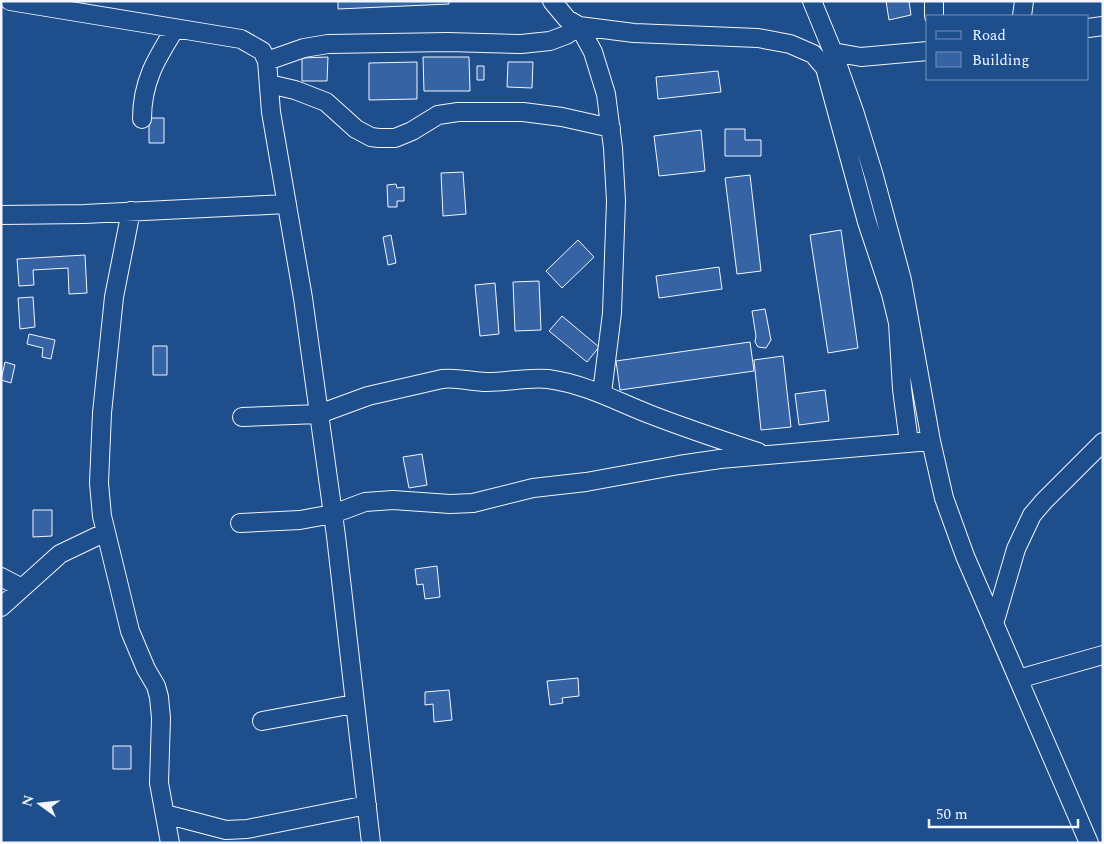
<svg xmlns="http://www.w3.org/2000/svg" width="1104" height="844" font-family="Spectral,serif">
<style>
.building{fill:#3563a3;stroke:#f2f6ff}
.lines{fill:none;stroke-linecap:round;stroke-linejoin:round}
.minor-casing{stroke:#f2f6ff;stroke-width:20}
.minor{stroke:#1f4e8c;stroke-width:18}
</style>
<rect width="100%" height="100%" fill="#1f4e8c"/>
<path class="building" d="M 338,1 L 449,1 L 449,4 L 338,9 Z
M 886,1 L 909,1 L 911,15 L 889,20 Z
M 328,57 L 327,81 L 302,81 L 302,58 Z
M 423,57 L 469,57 L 470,91 L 424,91 Z
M 417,62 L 417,99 L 369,100 L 369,63 Z
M 508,62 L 533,62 L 532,88 L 507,87 Z
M 477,66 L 484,66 L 484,80 L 477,80 Z
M 718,71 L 721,92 L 658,99 L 656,77 Z
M 149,118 L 164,118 L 164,143 L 149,143 Z
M 725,129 L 745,129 L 745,140 L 761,140 L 761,156 L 725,156 Z
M 701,130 L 705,171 L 659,176 L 654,136 Z
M 463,172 L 466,214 L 443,216 L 441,173 Z
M 750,175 L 761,271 L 737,274 L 725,178 Z
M 396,184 L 397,188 L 404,187 L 404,201 L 397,201 L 397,207 L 388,207 L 387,185 Z
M 841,230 L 858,348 L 828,353 L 810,235 Z
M 391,235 L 396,263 L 388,265 L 383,237 Z
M 578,240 L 594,257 L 562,288 L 546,271 Z
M 85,255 L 87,293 L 69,294 L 68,268 L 33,270 L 34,285 L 19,286 L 17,259 Z
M 719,267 L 722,289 L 659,298 L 656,276 Z
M 539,281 L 541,330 L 515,331 L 513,282 Z
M 495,283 L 499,334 L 480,336 L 475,285 Z
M 33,297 L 35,327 L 20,329 L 18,298 Z
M 765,309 L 771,340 L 766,348 L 758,347 L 755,342 L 756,336 L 752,311 Z
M 562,316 L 599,347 L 587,362 L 549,331 Z
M 29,334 L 55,340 L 51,359 L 42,357 L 43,348 L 27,344 Z
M 750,342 L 754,371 L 620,390 L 616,361 Z
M 153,346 L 167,346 L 167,375 L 153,375 Z
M 783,356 L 791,427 L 761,430 L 754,360 Z
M 5,362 L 15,365 L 11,383 L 1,380 Z
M 825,390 L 829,421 L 799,425 L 795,394 Z
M 422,454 L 427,485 L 409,488 L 403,457 Z
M 33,510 L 52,510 L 52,536 L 33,537 Z
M 437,566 L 440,597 L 425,599 L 423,584 L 417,585 L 415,569 Z
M 578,678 L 579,696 L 562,698 L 563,703 L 550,705 L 547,681 Z
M 449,690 L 452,720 L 434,722 L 433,704 L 425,705 L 425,692 Z
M 113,746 L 131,746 L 131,769 L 113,769 Z"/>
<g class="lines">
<g class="minor-casing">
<path id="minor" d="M 10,1 L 241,39 L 262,51 L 267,61 L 271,112 L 303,298 L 336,536 L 371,843
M 552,1 L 567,19 L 579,26 L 634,33 L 758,38 L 790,44 L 813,54 L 825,68 L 867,222 L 891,294 L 898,323 L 902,389 L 909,443
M 812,1 L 833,52 L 854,111 L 874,176 L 902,280 L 931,441 L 944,498 L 965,556 L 1089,843
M 934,1 L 934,16
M 1022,16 L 1024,1
M 1088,28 L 1103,26
M 833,52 L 861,57 L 928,51
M 267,61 L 304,48 L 328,44 L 448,42 L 521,44 L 550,41 L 566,35 L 579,26 L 593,52 L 606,94 L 613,148 L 616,201 L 612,313 L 602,393
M 269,84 L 295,90 L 326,102 L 356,129 L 371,137 L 379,138 L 395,138 L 412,131 L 438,115 L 458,112 L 523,112 L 562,117 L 611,128
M 142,119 C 142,82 156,59 175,29
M 131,211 L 114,297 L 102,413 L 99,483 L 102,516 L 130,631 L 146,669 L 156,686 L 159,697 L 161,718 L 159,783 L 170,843
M 1,215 L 84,214 L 287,204
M 242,417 L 319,414 L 368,396 L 442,379 C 457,377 472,382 487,382 C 508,382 527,377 548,379 C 585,384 616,401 649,414 C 685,428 721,440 758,452
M 240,523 L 300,520 L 333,514 L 365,502 L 393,500 L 450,504 L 473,503 L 533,488 L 586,482 L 679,465 L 720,459 L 931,441
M 1,577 L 22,588
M 1,607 L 60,554 L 106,532
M 994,624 L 1016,549 L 1032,515 L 1044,501 L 1103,442
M 1018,679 L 1103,655
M 262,721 L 354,704
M 165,814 L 226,830 L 247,829 L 367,805"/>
</g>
<use href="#minor" class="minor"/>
</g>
<rect width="1104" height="844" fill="none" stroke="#f2f6ff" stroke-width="5"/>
<rect x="926" y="15" width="162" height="65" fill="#1f4e8c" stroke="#7391ba"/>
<rect x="936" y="31" width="25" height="8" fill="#1f4e8c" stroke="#7391ba"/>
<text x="972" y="40" font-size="15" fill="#f2f6ff">Road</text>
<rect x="936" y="52" width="25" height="15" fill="#3563a3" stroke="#7391ba"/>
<text x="972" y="65" font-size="15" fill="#f2f6ff">Building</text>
<g transform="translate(40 804) rotate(285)" stroke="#1f4e8c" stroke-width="4" paint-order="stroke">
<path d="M0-4L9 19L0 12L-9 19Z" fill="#f2f6ff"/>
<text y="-8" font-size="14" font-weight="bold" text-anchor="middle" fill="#f2f6ff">N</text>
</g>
<path d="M929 819v8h149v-8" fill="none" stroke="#f2f6ff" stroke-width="2.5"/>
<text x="936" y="819" font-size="15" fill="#f2f6ff" stroke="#1f4e8c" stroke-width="4" paint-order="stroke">50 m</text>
</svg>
